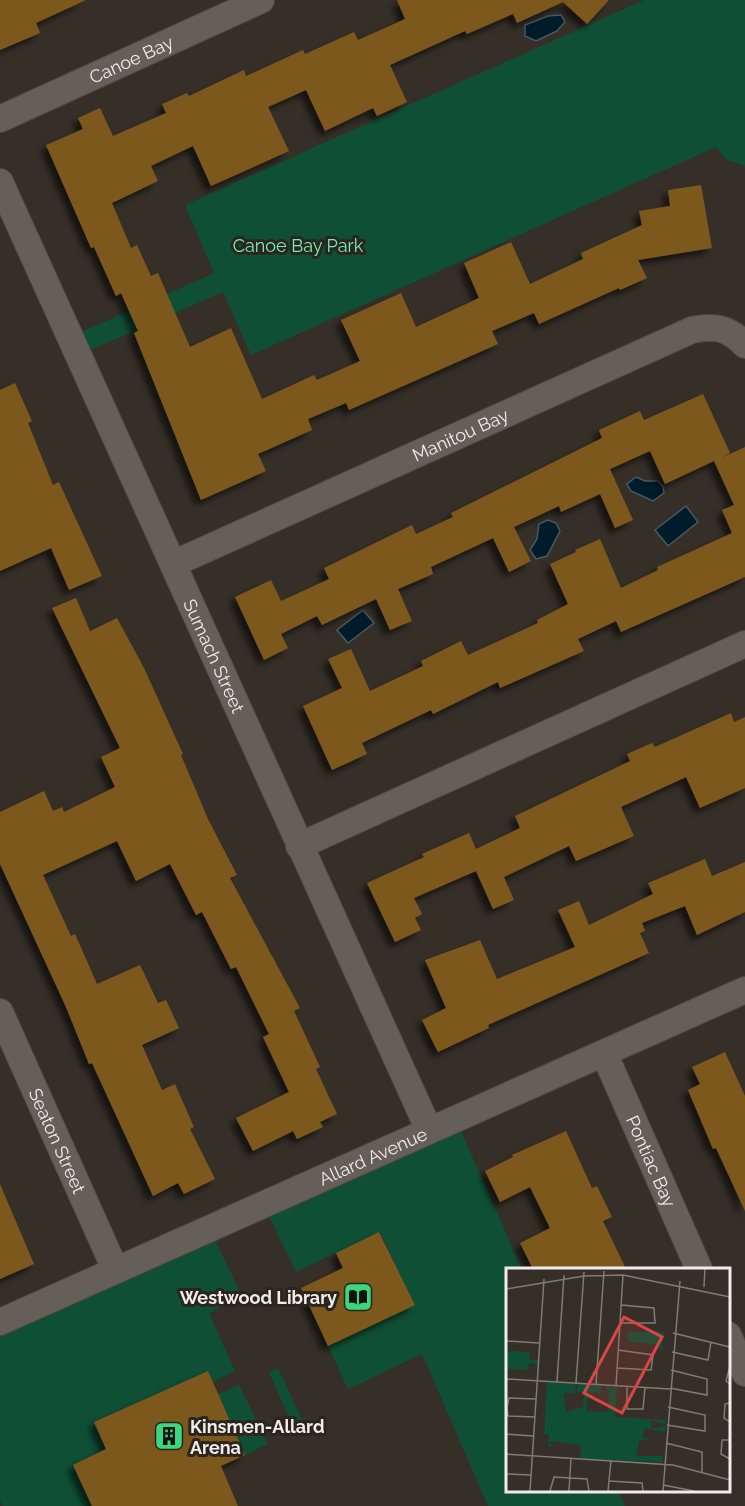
<svg xmlns="http://www.w3.org/2000/svg" width="745" height="1506" font-family="Raleway,sans-serif">
<style>
.green{fill:#0f4f35}
.water{fill:#001b29;stroke:#485a62;stroke-width:1.5}
.building{fill:#7d581e;filter:url(#shadow)}
.lines{fill:none;stroke-linecap:round;stroke-linejoin:round}
.minor-casing{stroke:#4f4a45;stroke-width:28}
.minor{stroke:#655f57;stroke-width:26}
.labels{text-anchor:middle;dominant-baseline:central;stroke-width:6;stroke-linejoin:round;paint-order:stroke}
.street-label{font-size:18px;fill:#f0ede8;stroke:#2b251e}
.park-label{font-size:18px;fill:#73f0b5;stroke:#2b251e}
.poi-label{font-size:18px;font-weight:bold;fill:#f0ede8;stroke:#2b251e;text-anchor:end}
.inset-road{fill:none;stroke:#807b75;stroke-width:1.5}
.view{fill:#da4645;fill-opacity:0.15;stroke:#da4645;stroke-width:3}
.inset-edge{fill:none;stroke:#f0ede8;stroke-width:3}
</style>
<defs>
<filter id="shadow"><feDropShadow dx="-5.5" dy="5.5" stdDeviation="3" flood-color="#0009"/></filter>
</defs>
<rect width="100%" height="100%" fill="#352f28"/>
<path class="green" d="M 644,0 L 745,0 L 745,166 L 727,160 L 716,147 L 251,355 L 223,292 L 77,356 L 68,338 L 214,273 L 185,205 Z
M 461,1131 L 522,1269 L 508,1269 L 508,1490 L 617,1490 L 625,1506 L 488,1506 L 422,1354 L 348,1389 L 328,1346 L 414,1305 L 380,1232 L 296,1272 L 269,1216 Z
M 215,1240 L 242,1296 L 209,1313 L 235,1371 L 213,1382 L 208,1371 L 94,1422 L 106,1449 L 73,1465 L 92,1506 L 3,1506 L 0,1500 L 0,1337 Z
M 278,1368 L 306,1428 L 302,1435 L 296,1432 L 269,1373 Z
M 239,1385 L 268,1444 L 245,1455 L 218,1394 Z"/>
<path class="water" d="M 561,15 L 565,22 L 557,31 L 536,41 L 525,36 L 525,25 L 548,16 Z
M 636,477 L 645,481 L 658,481 L 663,487 L 664,493 L 653,501 L 631,491 L 627,484 Z
M 686,506 L 698,522 L 668,546 L 655,530 Z
M 548,520 L 556,523 L 560,531 L 547,556 L 536,559 L 530,550 L 537,539 L 539,524 Z
M 363,610 L 374,623 L 348,643 L 337,630 Z"/>
<path class="building" d="M 0,0 L 86,0 L 36,23 L 40,33 L 0,50 Z
M 397,0 L 609,0 L 587,24 L 563,2 L 517,23 L 513,14 L 467,34 L 465,31 L 390,65 L 407,102 L 377,116 L 373,108 L 325,131 L 306,90 L 268,107 L 289,151 L 211,186 L 193,146 L 151,166 L 158,181 L 112,203 L 131,248 L 137,245 L 151,276 L 158,273 L 190,347 L 231,328 L 262,399 L 314,375 L 317,380 L 360,361 L 341,320 L 401,293 L 416,327 L 479,298 L 464,263 L 511,242 L 530,284 L 583,259 L 581,253 L 642,225 L 639,211 L 670,206 L 668,190 L 701,185 L 712,248 L 638,260 L 647,278 L 620,290 L 619,288 L 539,324 L 534,313 L 492,331 L 498,344 L 349,410 L 346,403 L 308,419 L 312,430 L 258,454 L 266,471 L 201,500 L 134,333 L 138,331 L 121,293 L 116,296 L 94,247 L 91,248 L 46,145 L 83,129 L 78,118 L 100,108 L 113,136 L 166,113 L 162,104 L 187,93 L 189,96 L 244,70 L 246,76 L 303,50 L 305,54 L 354,32 L 358,40 L 405,19 Z
M 15,383 L 32,421 L 28,423 L 53,485 L 59,482 L 102,576 L 69,590 L 51,548 L 0,571 L 0,390 Z
M 703,394 L 730,453 L 721,458 L 745,447 L 745,577 L 621,632 L 616,621 L 578,639 L 584,651 L 500,688 L 498,682 L 433,714 L 431,710 L 362,743 L 367,754 L 332,770 L 303,706 L 342,688 L 328,659 L 351,649 L 370,691 L 423,666 L 421,661 L 461,641 L 468,655 L 538,623 L 537,620 L 568,604 L 550,564 L 576,552 L 575,550 L 600,539 L 621,588 L 658,570 L 657,567 L 732,533 L 722,510 L 734,505 L 714,461 L 665,484 L 650,451 L 610,469 L 633,520 L 615,528 L 600,494 L 561,512 L 559,506 L 514,527 L 531,561 L 509,572 L 493,538 L 431,567 L 433,574 L 398,589 L 412,621 L 390,630 L 376,599 L 322,625 L 317,616 L 281,634 L 288,648 L 264,660 L 235,597 L 271,580 L 281,601 L 329,579 L 324,568 L 412,525 L 416,534 L 453,517 L 451,513 L 602,438 L 599,430 L 640,411 L 644,420 Z
M 76,598 L 90,631 L 117,618 L 144,668 L 183,754 L 181,755 L 208,819 L 237,875 L 230,878 L 300,1008 L 294,1011 L 320,1067 L 316,1069 L 337,1114 L 320,1122 L 323,1127 L 297,1139 L 293,1131 L 253,1151 L 236,1118 L 289,1092 L 263,1037 L 269,1034 L 236,967 L 231,969 L 202,912 L 196,915 L 170,864 L 136,881 L 117,841 L 43,875 L 71,936 L 75,934 L 97,984 L 140,965 L 158,1003 L 166,1000 L 179,1028 L 142,1045 L 162,1090 L 175,1084 L 194,1127 L 190,1129 L 215,1179 L 184,1194 L 178,1183 L 153,1196 L 92,1063 L 89,1064 L 66,1007 L 0,864 L 0,812 L 44,791 L 53,811 L 62,807 L 64,812 L 115,787 L 101,757 L 120,748 L 52,608 Z
M 731,713 L 734,722 L 745,717 L 745,788 L 700,808 L 686,777 L 621,807 L 634,836 L 576,861 L 569,846 L 504,877 L 514,900 L 493,909 L 476,871 L 414,898 L 422,914 L 415,918 L 421,930 L 395,942 L 367,883 L 424,857 L 422,854 L 469,833 L 476,849 L 520,828 L 515,816 L 630,761 L 627,754 L 652,743 L 655,747 Z
M 705,859 L 712,876 L 745,862 L 745,912 L 697,935 L 685,906 L 642,923 L 645,931 L 640,933 L 649,953 L 488,1025 L 489,1028 L 438,1052 L 422,1020 L 446,1008 L 425,960 L 480,940 L 497,979 L 575,947 L 558,910 L 579,901 L 589,925 L 653,894 L 648,883 Z
M 725,1052 L 745,1096 L 745,1211 L 716,1148 L 713,1149 L 688,1090 L 700,1084 L 692,1067 Z
M 566,1131 L 592,1188 L 597,1186 L 612,1217 L 603,1221 L 626,1269 L 533,1269 L 520,1243 L 550,1228 L 530,1187 L 500,1202 L 485,1171 L 513,1157 L 512,1155 Z
M 0,1184 L 34,1264 L 0,1279 Z
M 379,1232 L 415,1305 L 328,1346 L 301,1288 L 343,1268 L 336,1253 Z
M 208,1371 L 245,1455 L 221,1466 L 238,1506 L 92,1506 L 73,1465 L 106,1449 L 94,1422 Z"/>
<g class="lines">
<g class="minor-casing">
<g id="minor">
<path id="s1" d="M 0,119 L 261,0"/>
<path id="s2" d="M 0,182 L 429,1130"/>
<path id="s3" d="M 173,564 L 692,330 C 715,325 729,328 745,345"/>
<path d="M 299,846 L 745,644"/>
<path id="s4" d="M 0,1012 L 115,1269"/>
<path id="s5" d="M 604,1053 L 699,1269"/>
<path id="s6" d="M 0,1322 L 745,990"/>
<path d="M 728,1335 L 745,1373"/>
</g>
</g>
<use href="#minor" class="minor"/>
</g>
<defs>
<g id="library-square" transform="scale(1.5)"><rect x="-9" y="-9" width="18" height="18" rx="4" fill="#3bd77f" stroke="#2b251e"/><path d="M-6-4Q-3-5.5-.7-3.5V5Q-3 3-6 4ZM6-4Q3-5.5 .7-3.5V5Q3 3 6 4Z" fill="#111"/></g>
<g id="building-square" transform="scale(1.5)"><rect x="-9" y="-9" width="18" height="18" rx="4" fill="#3bd77f" stroke="#2b251e"/><path d="M-4-6H4V6H1V3H-1V6H-4ZM-2.5-4.3h1.7v1.8h-1.7ZM.8-4.3h1.7v1.8H.8ZM-2.5-1h1.7V.8h-1.7ZM.8-1h1.7V.8H.8Z" fill="#111"/></g>
</defs>
<g fill-rule="evenodd">
<use href="#library-square" x="358" y="1297"/>
<use href="#building-square" x="169" y="1436"/>
</g>
<g class="labels">
<g class="street-label">
<text stroke="none"><textPath href="#s1" startOffset="144">Canoe Bay</textPath></text>
<text stroke="none"><textPath href="#s3" startOffset="315">Manitou Bay</textPath></text>
<text stroke="none"><textPath href="#s2" startOffset="520">Sumach Street</textPath></text>
<text stroke="none"><textPath href="#s4" startOffset="141">Seaton Street</textPath></text>
<text stroke="none"><textPath href="#s6" startOffset="408">Allard Avenue</textPath></text>
<text stroke="none"><textPath href="#s5" startOffset="118">Pontiac Bay</textPath></text>
</g>
<g class="park-label">
<text x="298" y="245">Canoe Bay Park</text>
</g>
<g class="poi-label">
<text x="337" y="1297">Westwood Library</text>
<text x="190" y="1426" text-anchor="start">Kinsmen-Allard<tspan x="190" dy="21">Arena</tspan></text>
</g>
</g>
<g transform="translate(506 1268)">
<rect width="224" height="224" fill="#352f28"/>
<path d="M 122,64 L 158,64 L 156,83 L 150,76 L 122,74 L 122,70 L 113,69 L 122,69 ZM 0,83 L 24,84 L 23,92 L 32,92 L 32,96 L 23,95 L 22,102 L 0,101 ZM 41,114 L 70,116 L 69,125 L 58,125 L 60,144 L 77,139 L 78,125 L 71,124 L 72,116 L 96,118 L 93,129 L 92,124 L 83,125 L 80,143 L 97,144 L 102,144 L 103,129 L 99,126 L 104,126 L 99,118 L 111,119 L 109,149 L 160,152 L 159,156 L 145,152 L 145,160 L 160,158 L 159,164 L 138,160 L 137,170 L 149,172 L 134,172 L 131,183 L 131,188 L 157,188 L 156,194 L 74,191 L 75,177 L 44,173 L 46,178 L 42,178 L 43,167 L 38,166 Z" fill="#0f4f35"/>
<path class="inset-road" d="M 198,19 L 199,0M 0,21 L 78,8 L 117,7 L 224,29M 114,55 L 149,55 L 148,40 L 115,37M 167,65 L 224,79M 0,73 L 33,75M 166,84 L 202,92 L 205,74M 224,98 L 220,113 L 224,116M 111,100 L 145,102 L 147,87 L 112,82M 0,111 L 164,121M 51,114 L 58,7M 70,115 L 78,4M 90,116 L 98,3M 110,118 L 117,7M 121,119 L 121,141 L 137,141 L 139,120M 164,120 L 201,127 L 201,111 L 165,102M 224,135 L 219,136 L 218,150 L 224,154M 29,149 L 2,148 L 1,139 L 3,130 L 30,131M 161,157 L 199,163 L 199,147 L 162,139M 0,166 L 27,168M 224,172 L 216,172 L 215,186 L 224,191M 160,175 L 196,184 L 196,204M 0,186 L 167,197 L 224,212M 0,206 L 25,207M 103,213 L 136,215 L 137,223M 157,217 L 188,223M 24,223 L 38,11M 44,223 L 48,209 L 81,211 L 83,223M 63,223 L 65,190M 102,223 L 105,192M 157,223 L 174,13"/>
<path class="view" d="M 118,49 L 156,69 L 116,145 L 78,125 Z"/>
<rect width="224" height="224" class="inset-edge"/>
</g>
</svg>
